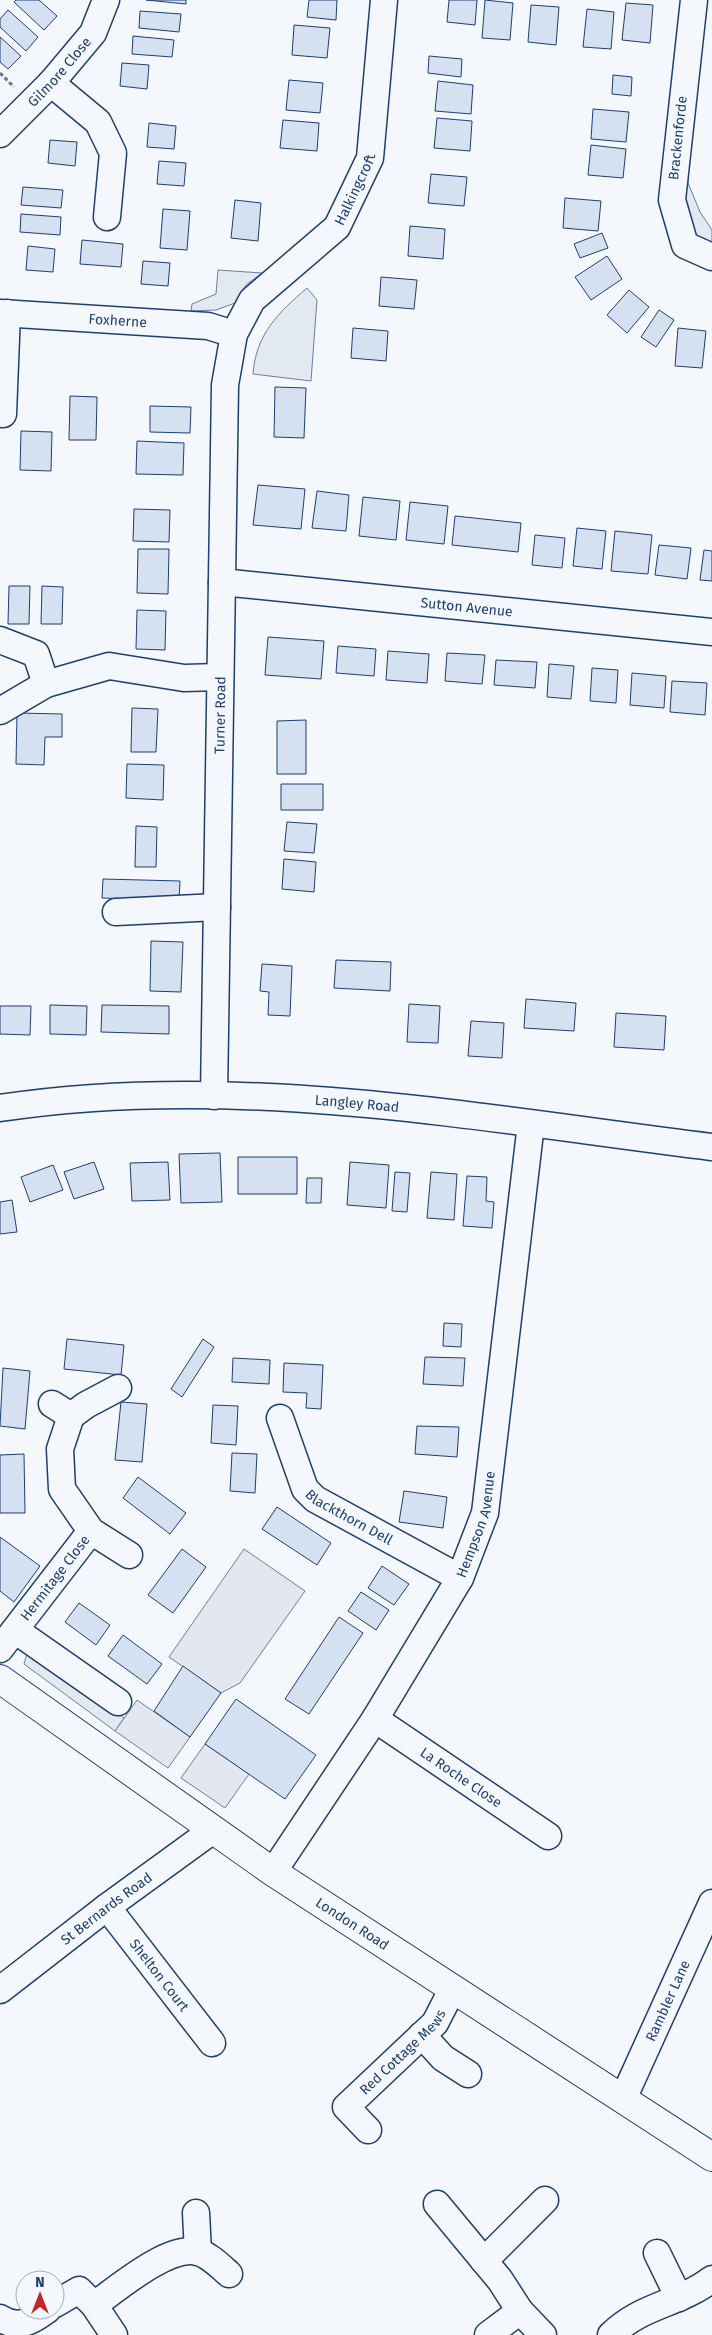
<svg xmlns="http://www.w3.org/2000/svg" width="712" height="2335" font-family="'Fira Sans',sans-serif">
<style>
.green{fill:#e3e9f0;stroke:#687fa3}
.parking{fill:#e3e8f0;stroke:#687fa3}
.building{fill:#d5e0f0;stroke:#1d3f73}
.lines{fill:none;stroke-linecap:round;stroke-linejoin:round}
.minor-casing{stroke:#1d3f73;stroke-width:29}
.major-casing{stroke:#1d3f73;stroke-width:30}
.path{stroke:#5e769c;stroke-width:3;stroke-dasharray:4 2.5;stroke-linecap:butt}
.minor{stroke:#f4f7fb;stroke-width:26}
.major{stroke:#f4f7fb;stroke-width:28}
.labels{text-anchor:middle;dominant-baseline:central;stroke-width:4;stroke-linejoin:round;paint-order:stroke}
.street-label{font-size:14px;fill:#1d3f73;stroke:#f4f7fb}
</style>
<rect width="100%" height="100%" fill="#f4f7fb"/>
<path class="green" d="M 688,173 L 688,183 L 700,212 L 712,230 L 712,246 C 698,242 678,215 679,200 C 680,191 685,182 688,173 Z
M 218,270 L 262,273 L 246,285 L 235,303 L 216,310 L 191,311 L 192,304 L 216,294 Z
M 307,288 L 317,300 L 311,381 L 253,374 C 256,334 278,313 307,288 Z
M 28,1650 L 124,1718 L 115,1731 L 24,1664 Z"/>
<path class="parking" d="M 244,1549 L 305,1591 L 240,1683 L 221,1693 L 169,1657 Z
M 137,1700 L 190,1737 L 168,1768 L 115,1731 Z
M 205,1744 L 249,1774 L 225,1808 L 181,1778 Z"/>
<path class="building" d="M 16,0 L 39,0 L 57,16 L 44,30 L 14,2 Z
M 146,0 L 186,0 L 186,4 Z
M 309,0 L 337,0 L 336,20 L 307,17 Z
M 449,0 L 477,0 L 475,25 L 447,22 Z
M 485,0 L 513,3 L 510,40 L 482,38 Z
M 626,3 L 653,5 L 650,43 L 622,40 Z
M 531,5 L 559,7 L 556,45 L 528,42 Z
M 587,9 L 614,12 L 611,49 L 583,47 Z
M 8,10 L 38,37 L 26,51 L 0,27 L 0,19 Z
M 140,11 L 181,14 L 179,32 L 139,28 Z
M 294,25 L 330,28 L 327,58 L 292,55 Z
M 133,36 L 174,40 L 172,57 L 132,54 Z
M 0,37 L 21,56 L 8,69 L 0,62 Z
M 429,56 L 462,59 L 461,77 L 428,73 Z
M 122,63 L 149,65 L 147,89 L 120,86 Z
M 613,75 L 632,77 L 631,96 L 612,94 Z
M 289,80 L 323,83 L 320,113 L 286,110 Z
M 438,81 L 473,85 L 471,114 L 435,111 Z
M 593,109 L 629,112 L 626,142 L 591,139 Z
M 437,118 L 472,121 L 470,151 L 434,148 Z
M 283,120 L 319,123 L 317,151 L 280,148 Z
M 149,123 L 176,126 L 174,149 L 147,147 Z
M 50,140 L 77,142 L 75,166 L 48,163 Z
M 591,145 L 626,149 L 623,178 L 588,175 Z
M 159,161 L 186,163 L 184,186 L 157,184 Z
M 431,174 L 467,177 L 464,206 L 428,203 Z
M 23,187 L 63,190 L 61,208 L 21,205 Z
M 565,198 L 601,201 L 598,231 L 563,228 Z
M 235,200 L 261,203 L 258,241 L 231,238 Z
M 163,209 L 190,211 L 187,250 L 160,248 Z
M 21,214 L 61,217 L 60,235 L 20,232 Z
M 410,226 L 445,229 L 443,259 L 408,256 Z
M 602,233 L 608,248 L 580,258 L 574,244 Z
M 82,240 L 123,244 L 121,267 L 80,264 Z
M 28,246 L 55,249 L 53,272 L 26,270 Z
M 607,256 L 622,279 L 591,300 L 575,277 Z
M 143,261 L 170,263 L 168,286 L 141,284 Z
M 381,277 L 417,280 L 414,309 L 379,306 Z
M 629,290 L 649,307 L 627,333 L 607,315 Z
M 659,310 L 674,320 L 656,347 L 641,337 Z
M 353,328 L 388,331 L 386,361 L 351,358 Z
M 678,328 L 706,331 L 702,368 L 675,366 Z
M 275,387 L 306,388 L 304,438 L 274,437 Z
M 70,396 L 97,397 L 96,440 L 69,440 Z
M 150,406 L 191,407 L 190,433 L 150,432 Z
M 21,431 L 52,432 L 51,471 L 20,470 Z
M 137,441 L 184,443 L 183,475 L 136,474 Z
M 258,485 L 305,489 L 301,529 L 253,525 Z
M 317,491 L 349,495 L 346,531 L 312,528 Z
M 363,497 L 400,501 L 396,540 L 359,536 Z
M 410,502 L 448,506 L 444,544 L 406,540 Z
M 134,509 L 170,510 L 169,542 L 133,541 Z
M 455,516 L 521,523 L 518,552 L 452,545 Z
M 577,528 L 606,531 L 602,569 L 573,566 Z
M 615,531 L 652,535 L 648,574 L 611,571 Z
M 535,535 L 565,538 L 562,568 L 532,565 Z
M 659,545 L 691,548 L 687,579 L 655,575 Z
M 138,549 L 169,549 L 168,594 L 137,593 Z
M 704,550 L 712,551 L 712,581 L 700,580 Z
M 9,586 L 30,586 L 29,624 L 8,624 Z
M 42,586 L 63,587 L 62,624 L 41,624 Z
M 137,610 L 166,611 L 165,650 L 136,649 Z
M 268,637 L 324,641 L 321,679 L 265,675 Z
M 338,646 L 376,649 L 374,676 L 336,673 Z
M 388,651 L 429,654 L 427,683 L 386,680 Z
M 447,653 L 485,655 L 482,684 L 445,681 Z
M 496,660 L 537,662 L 535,688 L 494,685 Z
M 549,664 L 574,666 L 571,699 L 547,697 Z
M 592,668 L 618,670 L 616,703 L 590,701 Z
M 632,673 L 666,676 L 664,708 L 630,705 Z
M 672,681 L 707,683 L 705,715 L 670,712 Z
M 132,708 L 158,709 L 156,752 L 131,752 Z
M 17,713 L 62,714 L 62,737 L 45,737 L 44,765 L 16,764 Z
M 306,720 L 306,774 L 277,774 L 277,721 Z
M 127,764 L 164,765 L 163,800 L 126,798 Z
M 281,784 L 323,784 L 323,810 L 281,810 Z
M 287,822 L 317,824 L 314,853 L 284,851 Z
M 136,826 L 157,827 L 156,867 L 135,867 Z
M 284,859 L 316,862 L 314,892 L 282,889 Z
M 103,879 L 180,881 L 179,900 L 102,898 Z
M 151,941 L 183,942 L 181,992 L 150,991 Z
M 336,960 L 391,962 L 390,991 L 334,988 Z
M 262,964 L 292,966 L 290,1016 L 268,1015 L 269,992 L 260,991 Z
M 526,999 L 576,1003 L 574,1031 L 524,1028 Z
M 409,1004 L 440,1006 L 438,1043 L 407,1042 Z
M 50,1005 L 87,1006 L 86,1035 L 50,1034 Z
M 102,1005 L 169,1006 L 169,1034 L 101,1032 Z
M 0,1006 L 31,1006 L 30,1035 L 0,1034 Z
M 616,1013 L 666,1016 L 664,1050 L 614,1047 Z
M 471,1021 L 504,1023 L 502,1058 L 468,1056 Z
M 220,1153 L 222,1202 L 181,1203 L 179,1154 Z
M 238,1157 L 297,1157 L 297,1194 L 238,1194 Z
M 94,1162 L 104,1189 L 74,1199 L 64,1172 Z
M 168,1162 L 170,1200 L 132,1201 L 130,1163 Z
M 350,1162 L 389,1165 L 386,1208 L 347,1205 Z
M 53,1165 L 63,1190 L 30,1202 L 21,1177 Z
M 395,1172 L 410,1173 L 407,1212 L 392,1211 Z
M 431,1172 L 457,1174 L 454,1220 L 427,1218 Z
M 467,1176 L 487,1177 L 486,1201 L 494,1202 L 492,1228 L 463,1226 Z
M 307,1178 L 322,1178 L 321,1203 L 306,1203 Z
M 12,1200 L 17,1232 L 0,1234 L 0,1202 Z
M 444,1323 L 462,1324 L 461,1347 L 443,1346 Z
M 67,1339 L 124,1345 L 121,1375 L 64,1369 Z
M 203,1339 L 214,1347 L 182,1397 L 171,1389 Z
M 425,1357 L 465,1358 L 463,1386 L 423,1384 Z
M 233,1358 L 270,1360 L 269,1384 L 232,1382 Z
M 284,1363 L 323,1365 L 321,1409 L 306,1408 L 307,1393 L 283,1392 Z
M 3,1368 L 30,1371 L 25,1429 L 0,1426 Z
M 121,1402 L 147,1404 L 142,1462 L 115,1460 Z
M 213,1405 L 238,1406 L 236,1445 L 211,1443 Z
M 417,1426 L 459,1427 L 457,1457 L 415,1454 Z
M 232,1453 L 257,1454 L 255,1493 L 230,1491 Z
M 24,1454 L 25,1513 L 0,1513 L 0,1455 Z
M 138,1477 L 186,1513 L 170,1534 L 123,1498 Z
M 404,1491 L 447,1497 L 443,1528 L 399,1522 Z
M 277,1507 L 331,1543 L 317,1565 L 262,1529 Z
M 0,1537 L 40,1566 L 14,1602 L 0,1591 Z
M 182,1549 L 206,1567 L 173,1613 L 148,1595 Z
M 382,1566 L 409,1584 L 394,1605 L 368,1588 Z
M 361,1592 L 389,1610 L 376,1630 L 348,1611 Z
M 79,1603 L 110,1625 L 96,1645 L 65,1622 Z
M 339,1617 L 363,1633 L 309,1714 L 285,1699 Z
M 123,1635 L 162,1664 L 147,1684 L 108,1656 Z
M 183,1666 L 221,1693 L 190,1737 L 154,1711 Z
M 236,1699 L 316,1755 L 285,1799 L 205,1744 Z"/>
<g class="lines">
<g class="minor-casing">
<g id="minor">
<path d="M 694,0 L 672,200 L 685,245 L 712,257"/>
<path d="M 51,83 L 98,122 L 113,153 L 107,217"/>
<path id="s1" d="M 0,134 L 51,83 L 93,33 L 106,0"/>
<path id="s2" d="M 0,313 L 208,326 L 234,334"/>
<path d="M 3,414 L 7,313"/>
<path id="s3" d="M 222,582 L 712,632"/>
<path d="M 0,640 L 36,654 L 46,684"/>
<path d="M 0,711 L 46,684 L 109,666 L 184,678 L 220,677"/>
<path d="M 116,912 L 217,907"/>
<path id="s4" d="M 214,1096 L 225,385 L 234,334 L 252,300 L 337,227 L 370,158 L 384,0"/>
<path id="s5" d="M 0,1108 C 236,1072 477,1118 712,1147"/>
<path d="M 52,1404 L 71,1416 L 86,1405 L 118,1388"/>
<path d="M 71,1416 L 60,1449 L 62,1489 L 91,1531 L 129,1555"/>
<path id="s6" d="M 280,1418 L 305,1489 L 315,1499 L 460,1578"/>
<path d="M 15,1630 L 118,1702"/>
<path id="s7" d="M 0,1649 L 91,1531"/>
<path id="s8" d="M 375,1719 L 548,1836"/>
<path id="s9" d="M 273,1872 L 375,1719 L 460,1578 L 485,1513 L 531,1124"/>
<path id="s10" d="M 107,1907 L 212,2043"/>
<path id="s11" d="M 0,1990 L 107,1907 L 213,1830"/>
<path d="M 422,2035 L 443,2058 L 468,2074"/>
<path id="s12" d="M 623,2099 L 712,1903"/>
<path id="s13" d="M 368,2130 L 346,2107 L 435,2023 L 452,1990"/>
<path d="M 437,2204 L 500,2280 L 520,2311 L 543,2335"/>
<path d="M 196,2213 L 198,2252"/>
<path d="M 657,2253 L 679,2298"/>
<path d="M 484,2261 L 545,2200"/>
<path d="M 55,2304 L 79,2290 L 94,2305 L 114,2335"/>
<path d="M 94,2305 C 117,2289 169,2244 198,2252 C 209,2255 220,2266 229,2274"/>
<path d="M 0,2318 C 18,2330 32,2321 47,2310"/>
<path d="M 488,2335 L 520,2311"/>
<path d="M 611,2335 C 643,2304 678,2305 712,2279"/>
</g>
</g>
<g class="major-casing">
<g id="major">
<path id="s14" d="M 0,1679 L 273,1872 L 712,2157"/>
</g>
</g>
<path class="path" d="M 0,73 L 14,87"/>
<use href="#minor" class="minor"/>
<use href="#major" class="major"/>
</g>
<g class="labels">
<g class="street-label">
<text stroke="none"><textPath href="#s1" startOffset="86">Gilmore Close</textPath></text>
<text transform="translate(678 138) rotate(-84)">Brackenforde</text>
<text stroke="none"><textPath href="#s4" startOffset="955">Halkingcroft</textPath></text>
<text stroke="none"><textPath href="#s2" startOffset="118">Foxherne</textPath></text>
<text stroke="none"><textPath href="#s3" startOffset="246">Sutton Avenue</textPath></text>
<text stroke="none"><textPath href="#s4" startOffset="381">Turner Road</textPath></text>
<text stroke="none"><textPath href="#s5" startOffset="358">Langley Road</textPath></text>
<text stroke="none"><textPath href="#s6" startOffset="128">Blackthorn Dell</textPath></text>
<text stroke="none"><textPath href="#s9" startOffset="405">Hempson Avenue</textPath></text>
<text stroke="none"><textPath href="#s7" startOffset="90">Hermitage Close</textPath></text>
<text stroke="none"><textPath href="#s8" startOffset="104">La Roche Close</textPath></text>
<text stroke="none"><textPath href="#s11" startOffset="134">St Bernards Road</textPath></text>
<text stroke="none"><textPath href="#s14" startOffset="429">London Road</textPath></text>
<text stroke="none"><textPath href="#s10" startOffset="86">Shelton Court</textPath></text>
<text stroke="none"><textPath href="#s12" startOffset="108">Rambler Lane</textPath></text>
<text stroke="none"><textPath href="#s13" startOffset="111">Red Cottage Mews</textPath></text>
</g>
</g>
<g transform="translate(40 2295)"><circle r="24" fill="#f4f7fb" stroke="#9eadc5"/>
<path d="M0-4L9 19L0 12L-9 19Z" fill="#c62828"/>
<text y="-8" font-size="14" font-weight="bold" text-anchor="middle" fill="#1d3f73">N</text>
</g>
</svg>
